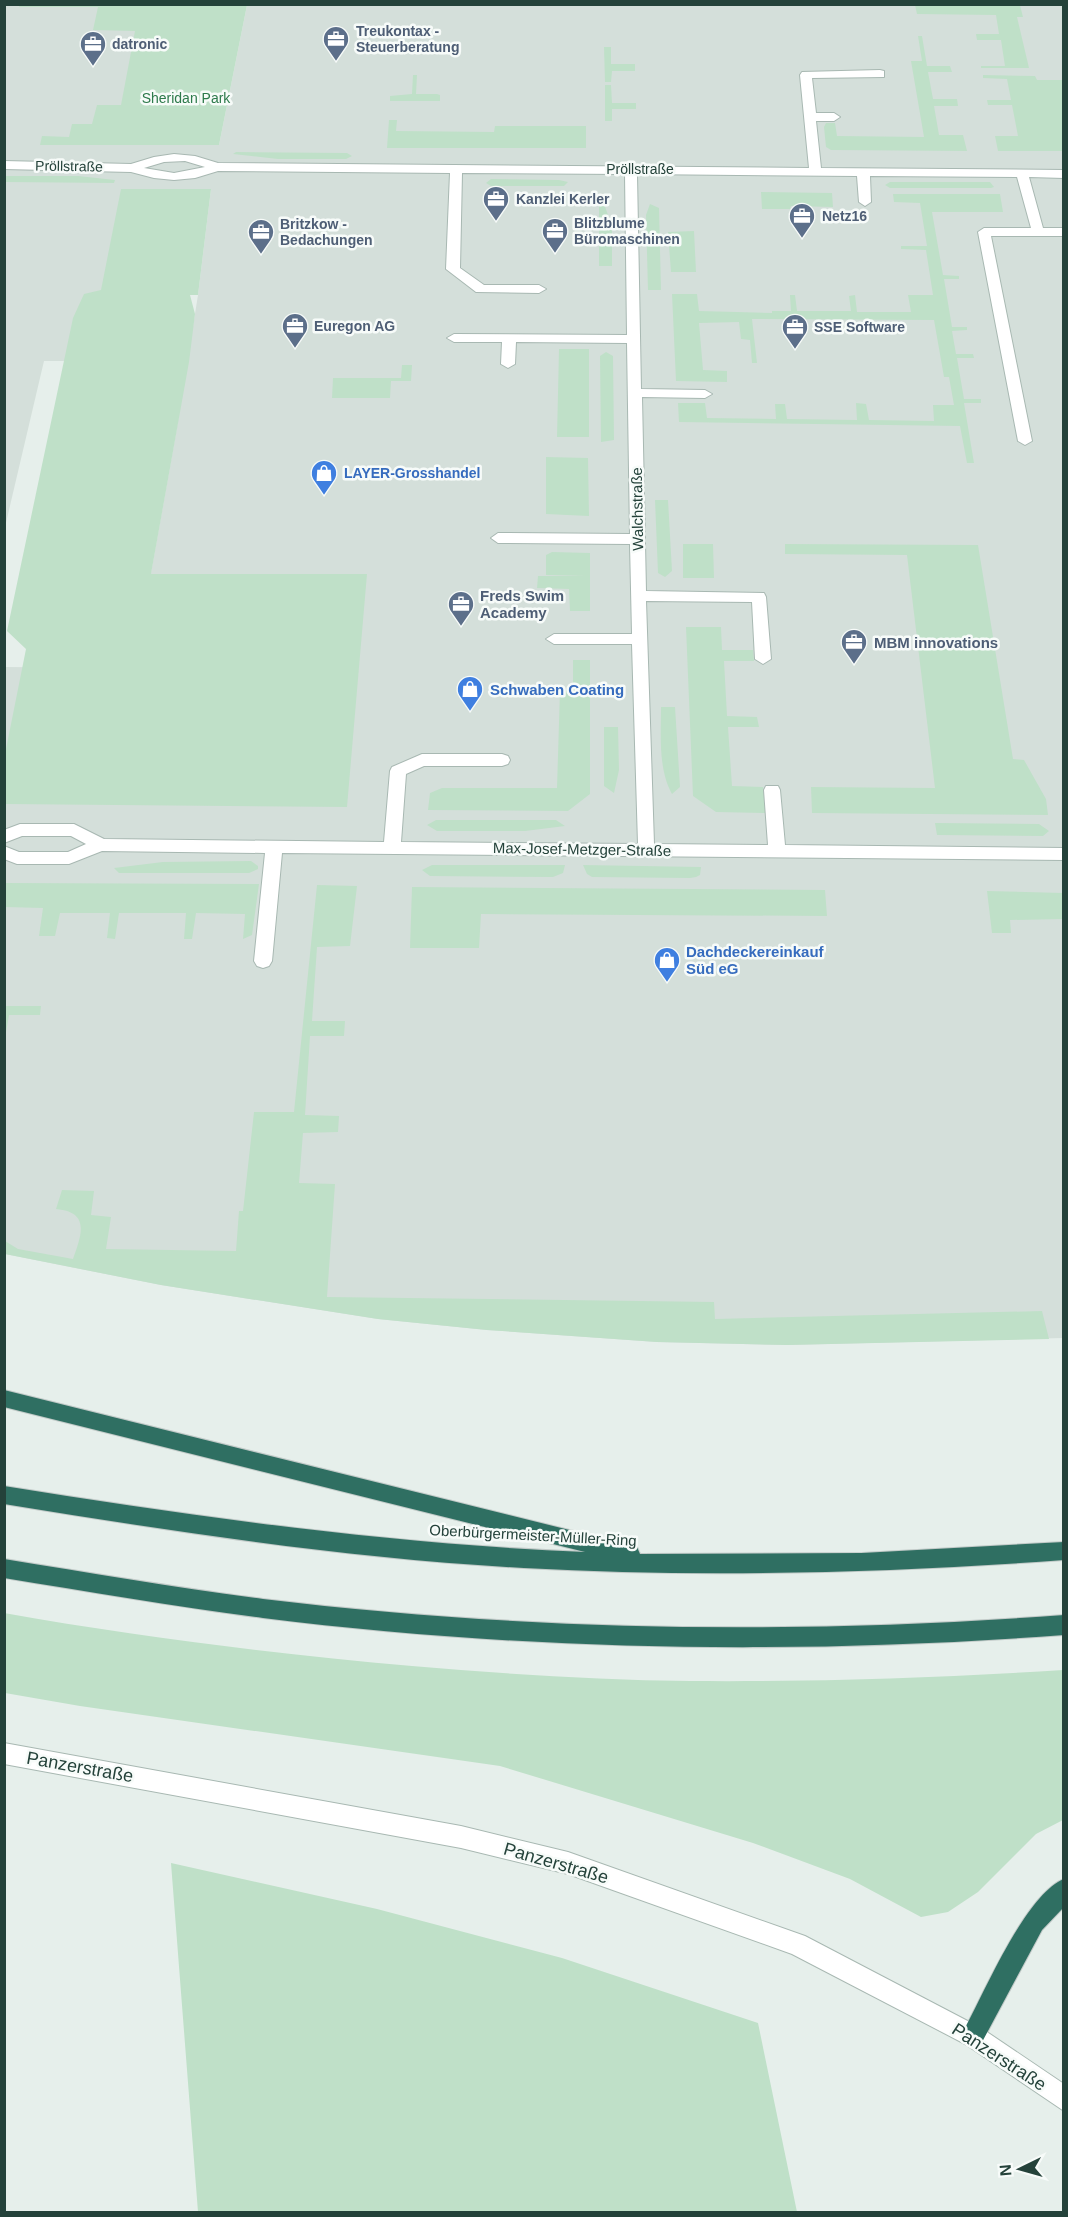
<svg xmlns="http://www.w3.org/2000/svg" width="1068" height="2217" font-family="Helvetica,sans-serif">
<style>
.built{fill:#d4dfda}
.green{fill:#bfe0c8}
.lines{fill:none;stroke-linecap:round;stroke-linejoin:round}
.minor-casing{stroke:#a8b8b2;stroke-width:2}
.highway-casing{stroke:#c2cac8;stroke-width:2}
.minor{fill:#fff;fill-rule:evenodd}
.highway{fill:#2f6f62;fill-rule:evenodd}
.labels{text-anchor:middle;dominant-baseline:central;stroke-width:5;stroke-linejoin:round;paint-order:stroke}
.far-service-label{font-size:14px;font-weight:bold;fill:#4e5e75;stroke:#f7fbf9;text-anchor:start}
.far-park-label{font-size:14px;fill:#2d7a4b;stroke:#f7fbf9}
.far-street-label{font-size:14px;fill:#24423a;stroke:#f7fbf9}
.far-shop-label{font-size:14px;font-weight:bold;fill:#366cbe;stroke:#f7fbf9;text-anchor:start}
.street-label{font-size:15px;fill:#24423a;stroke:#f7fbf9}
.service-label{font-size:15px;font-weight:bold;fill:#4e5e75;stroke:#f7fbf9;text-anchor:start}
.shop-label{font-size:15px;font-weight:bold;fill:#366cbe;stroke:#f7fbf9;text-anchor:start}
.near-street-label{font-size:18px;fill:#24423a;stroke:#f7fbf9}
</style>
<rect width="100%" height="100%" fill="#e6efeb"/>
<path class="built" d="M 5,5 L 164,5 L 131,144 L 219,145 L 247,5 L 1063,5 L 1063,1338 L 787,1345 L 657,1342 L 487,1330 L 378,1319 L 161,1285 L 5,1254 L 5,667 L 134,668 L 176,433 L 198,295 L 211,189 L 100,294 L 86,361 L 44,361 L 5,527 Z"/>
<path class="green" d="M 20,5 L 247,5 L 219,145 L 40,145 L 42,136 L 69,137 L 72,124 L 92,124 L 97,105 L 121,105 L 135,31 L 93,30 L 98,7 L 19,7 Z
M 915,5 L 1063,4 L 1064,5 L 1020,5 L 1023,17 L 1017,17 L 1029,68 L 981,68 L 981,66 L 1005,66 L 1001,40 L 977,40 L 976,34 L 999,34 L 996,15 L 917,14 Z
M 918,36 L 922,36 L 927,66 L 950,66 L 952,72 L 928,72 L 933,99 L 957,99 L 958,106 L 934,106 L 939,135 L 963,135 L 967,151 L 831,150 L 826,147 L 824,127 L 826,123 L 835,123 L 837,136 L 924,137 L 911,61 L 922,61 Z
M 604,47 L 611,47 L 611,64 L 635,64 L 635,71 L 612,71 L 611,82 L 605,82 Z
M 413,75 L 417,75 L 416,94 L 437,94 L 440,95 L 440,101 L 390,101 L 390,96 L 412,94 Z
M 983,75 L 1035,76 L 1037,80 L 1063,80 L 1063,151 L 998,151 L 995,136 L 1018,136 L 1012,105 L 988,105 L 987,100 L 1011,100 L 1007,79 L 983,78 Z
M 605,85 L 611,85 L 612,103 L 636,103 L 636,109 L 612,109 L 612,121 L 605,121 Z
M 389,120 L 397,120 L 396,131 L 494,132 L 495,126 L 586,126 L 586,148 L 387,148 Z
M 236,152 L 347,153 L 352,156 L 346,159 L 278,159 L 233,154 Z
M 5,176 L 78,176 L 115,180 L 114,183 L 5,182 Z
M 491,179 L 559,180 L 568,182 L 564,186 L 491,186 L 486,183 Z
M 890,182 L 990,182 L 994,187 L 991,188 L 890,188 L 885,185 Z
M 121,189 L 211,189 L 198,295 L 190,295 L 195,314 L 189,362 L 151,574 L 367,574 L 347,807 L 5,804 L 5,754 L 26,649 L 7,631 L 73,318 L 84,294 L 101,290 Z
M 761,192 L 832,193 L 833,207 L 791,206 L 790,209 L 762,209 Z
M 893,194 L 1000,194 L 1003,212 L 932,212 L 943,275 L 959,276 L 959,279 L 944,279 L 952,327 L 967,327 L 967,330 L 952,331 L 956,354 L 973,354 L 974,358 L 957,358 L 964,399 L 981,399 L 981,403 L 964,403 L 974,463 L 967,463 L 960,426 L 679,422 L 678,403 L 705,403 L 707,418 L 776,419 L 775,404 L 785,404 L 787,419 L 857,420 L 856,403 L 866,404 L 869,420 L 934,421 L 933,405 L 954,405 L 949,377 L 944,377 L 934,320 L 752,319 L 757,363 L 752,363 L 750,340 L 741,339 L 739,322 L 699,323 L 703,370 L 727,371 L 727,382 L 676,381 L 672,294 L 697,294 L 699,311 L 772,313 L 772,311 L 791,311 L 790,295 L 795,295 L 797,311 L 851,311 L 849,296 L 855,295 L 857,312 L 911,312 L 908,295 L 933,295 L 926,250 L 901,249 L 901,246 L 927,246 L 920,203 L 894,202 Z
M 599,201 L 603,201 L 612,226 L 612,266 L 599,266 Z
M 650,204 L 659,208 L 661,290 L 648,290 L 646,215 Z
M 694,231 L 696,272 L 671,272 L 668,232 Z
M 559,349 L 589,349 L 589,437 L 557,437 Z
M 606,352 L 613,356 L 614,440 L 601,442 L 600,356 Z
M 402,365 L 412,365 L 411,381 L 391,381 L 390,398 L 332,398 L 333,378 L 401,378 Z
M 546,457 L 588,458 L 589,516 L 546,514 Z
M 655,500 L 668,500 L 672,571 L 665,577 L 658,573 Z
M 683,544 L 713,544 L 714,578 L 683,578 Z
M 785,544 L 978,545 L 1013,759 L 1024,760 L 1046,799 L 1048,815 L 812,813 L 811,787 L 935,788 L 907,555 L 785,554 Z
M 552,552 L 590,553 L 590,611 L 570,611 L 569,589 L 537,588 L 538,576 L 586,576 L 546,575 L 546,555 Z
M 686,627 L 721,627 L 722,650 L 753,650 L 754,661 L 724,661 L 727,716 L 757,717 L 759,727 L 728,727 L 732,786 L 763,787 L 766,813 L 716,812 L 693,796 Z
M 573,660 L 590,660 L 590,794 L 568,811 L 428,810 L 430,793 L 442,788 L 557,788 L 560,690 L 573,690 Z
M 661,707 L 675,707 L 680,787 L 672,794 C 658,769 661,735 661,707 Z
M 604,727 L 618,727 L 619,770 L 614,793 L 604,786 Z
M 436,820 L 556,820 L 565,826 L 525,831 L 437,831 L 427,825 Z
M 935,823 L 1039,824 L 1049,831 L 1043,836 L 937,835 Z
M 251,861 L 258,866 L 258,869 L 249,873 L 119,873 L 114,868 L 163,862 Z
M 432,865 L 565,865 L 563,873 L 553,877 L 430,876 L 422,870 Z
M 583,865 L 701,867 L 700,875 L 696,877 L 690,878 L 592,877 L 587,874 Z
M 4,883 L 259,884 L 252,935 L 243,939 L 245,914 L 196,913 L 192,939 L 184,939 L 186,913 L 119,913 L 115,939 L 107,938 L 110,913 L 60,913 L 55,936 L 39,936 L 43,908 L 5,907 Z
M 317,885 L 357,886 L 350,946 L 317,947 L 312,1021 L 345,1021 L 344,1036 L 310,1036 L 305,1115 L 339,1116 L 338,1132 L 303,1133 L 299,1183 L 335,1184 L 327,1297 L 714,1302 L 715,1319 L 1042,1311 L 1049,1339 L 787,1345 L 657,1342 L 487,1330 L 378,1319 L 161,1285 L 5,1254 L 5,1241 L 18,1249 L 73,1259 C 82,1234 90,1212 56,1209 L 62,1190 L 94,1191 L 91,1215 L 111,1217 L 106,1249 L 236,1251 L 239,1211 L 243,1211 L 254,1112 L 294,1112 Z
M 412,887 L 825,890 L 827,916 L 481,914 L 479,948 L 410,948 Z
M 987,891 L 1063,893 L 1063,919 L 1010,920 L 1011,933 L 992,933 Z
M 5,1006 L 41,1006 L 40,1015 L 9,1015 L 5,1038 Z
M 4,1613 C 139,1637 276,1654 412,1666 C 504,1674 597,1680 690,1681 C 814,1682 939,1678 1063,1670 L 1063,1820 L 1036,1834 L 978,1892 L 948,1912 L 921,1917 L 850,1879 L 753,1843 L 500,1766 L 80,1706 L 5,1693 Z
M 171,1863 L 377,1909 L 562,1958 L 758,2023 L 797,2212 L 198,2212 Z"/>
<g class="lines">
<g class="minor-casing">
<path id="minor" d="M 880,70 L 884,71 L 884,77 L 812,78 L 816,113 L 834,113 L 840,117 L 834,121 L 816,121 L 821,168 L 1064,170 L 1064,178 L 1029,177 L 1043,228 L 1064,228 L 1064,236 L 991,236 L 1032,441 L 1025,445 L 1018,441 L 978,232 L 984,228 L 1031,228 L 1017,177 L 870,176 L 871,202 L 865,206 L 859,202 L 857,176 L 637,174 L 641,389 L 705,390 L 712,394 L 705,398 L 642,397 L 646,591 L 764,593 L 766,597 L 771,659 L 763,664 L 755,659 L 752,602 L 646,601 L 654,844 L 768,845 L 764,790 L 766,786 L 778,786 L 780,790 L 785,845 L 1064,848 L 1064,860 L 282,853 L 272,961 L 269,966 L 263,968 L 257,966 L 254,961 L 265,853 L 102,851 L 69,864 L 17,864 L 4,859 L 4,846 L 19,852 L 68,852 L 86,844 L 71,836 L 22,836 L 4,843 L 4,830 L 20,824 L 74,824 L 104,839 L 384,842 L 390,771 L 392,767 L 422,754 L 502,754 L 508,756 L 510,760 L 508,764 L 502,766 L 424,766 L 406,774 L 401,842 L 638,844 L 632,644 L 554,644 L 546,639 L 554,634 L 632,634 L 630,544 L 498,543 L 491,538 L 498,533 L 630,534 L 627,343 L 516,342 L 515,364 L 508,368 L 501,364 L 502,342 L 454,342 L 447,338 L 454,334 L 627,335 L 625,174 L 462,173 L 460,268 L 484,285 L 539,285 L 546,289 L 539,293 L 476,292 L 446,269 L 450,173 L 218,171 L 195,178 L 174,180 L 154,178 L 131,172 L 4,169 L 4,161 L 131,164 L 154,157 L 174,154 L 195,156 L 218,163 L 809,168 L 800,75 L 802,72 ZM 185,161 L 205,167 L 174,173 L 144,168 L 164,162 Z
M 4,1743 L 461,1826 L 568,1852 L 805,1936 L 981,2028 L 1064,2084 L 1064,2111 L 965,2044 L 792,1954 L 568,1874 L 461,1848 L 4,1764 Z"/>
</g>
<g class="highway-casing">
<path id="highway" d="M 4,1390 L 630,1545 L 637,1547 L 640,1554 L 862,1553 L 1064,1542 L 1064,1560 C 884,1573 704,1578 524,1568 C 350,1559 177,1532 4,1504 L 4,1486 C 197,1517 390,1544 585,1552 L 4,1407 Z
M 4,1559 C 91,1573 177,1588 263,1599 C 528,1631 797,1635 1064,1615 L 1064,1635 C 797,1655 528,1651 263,1618 C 177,1607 91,1592 4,1578 Z
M 1064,1879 L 1064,1907 L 1042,1930 L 981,2044 L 973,2048 L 965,2044 L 961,2036 L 965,2028 C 985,1991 1026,1894 1064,1879 Z"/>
</g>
<use href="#minor" class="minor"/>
<use href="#highway" class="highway"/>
</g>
<defs>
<g id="office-pin" transform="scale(1.35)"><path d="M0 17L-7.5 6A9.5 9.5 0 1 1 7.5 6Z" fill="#5c6f8a" stroke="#f7fbf9"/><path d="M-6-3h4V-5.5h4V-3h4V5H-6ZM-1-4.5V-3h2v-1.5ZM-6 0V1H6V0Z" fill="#fff"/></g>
<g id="shop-pin" transform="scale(1.35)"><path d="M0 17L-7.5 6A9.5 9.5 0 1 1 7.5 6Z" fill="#3f7fe0" stroke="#f7fbf9"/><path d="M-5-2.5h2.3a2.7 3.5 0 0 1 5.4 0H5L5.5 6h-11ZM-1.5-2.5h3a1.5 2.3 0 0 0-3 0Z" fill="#fff"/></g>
</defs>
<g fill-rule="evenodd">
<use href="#office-pin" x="336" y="39"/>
<use href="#office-pin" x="93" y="44"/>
<use href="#office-pin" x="496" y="199"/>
<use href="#office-pin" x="802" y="216"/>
<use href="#office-pin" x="555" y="231"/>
<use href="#office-pin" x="261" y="232"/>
<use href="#office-pin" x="295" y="326"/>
<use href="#office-pin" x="795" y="327"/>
<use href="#shop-pin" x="324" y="473"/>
<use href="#office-pin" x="461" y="604"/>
<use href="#office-pin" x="854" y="642"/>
<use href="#shop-pin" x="470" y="689"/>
<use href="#shop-pin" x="667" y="960"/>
</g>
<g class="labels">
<g class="far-service-label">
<text x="356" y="31">Treukontax -<tspan x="356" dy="16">Steuerberatung</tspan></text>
<text x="112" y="44">datronic</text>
<text x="516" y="199">Kanzlei Kerler</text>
<text x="822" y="216">Netz16</text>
<text x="574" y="223">Blitzblume<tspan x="574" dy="16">Büromaschinen</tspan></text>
<text x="280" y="224">Britzkow -<tspan x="280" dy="16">Bedachungen</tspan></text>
<text x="314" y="326">Euregon AG</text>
<text x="814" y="327">SSE Software</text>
</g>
<g class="far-park-label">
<text x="186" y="98">Sheridan Park</text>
</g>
<g class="far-street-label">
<text transform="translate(69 166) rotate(1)">Pröllstraße</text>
<text x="640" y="169">Pröllstraße</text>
</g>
<g class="far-shop-label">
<text x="344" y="473">LAYER-Grosshandel</text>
</g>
<g class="street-label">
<text transform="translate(637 509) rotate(-91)">Walchstraße</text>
<text transform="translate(582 849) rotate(1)">Max-Josef-Metzger-Straße</text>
<text transform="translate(533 1535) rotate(3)">Oberbürgermeister-Müller-Ring</text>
</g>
<g class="service-label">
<text x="480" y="595">Freds Swim<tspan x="480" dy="17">Academy</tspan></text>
<text x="874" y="642">MBM innovations</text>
</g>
<g class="shop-label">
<text x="490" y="689">Schwaben Coating</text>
<text x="686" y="951">Dachdeckereinkauf<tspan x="686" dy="17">Süd eG</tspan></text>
</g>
<g class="near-street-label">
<text transform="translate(80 1767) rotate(10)">Panzerstraße</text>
<text transform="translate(556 1863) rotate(16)">Panzerstraße</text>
<text transform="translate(999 2057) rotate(33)">Panzerstraße</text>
</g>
</g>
<rect width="1068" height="2217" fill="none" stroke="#24423a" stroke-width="12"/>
<g transform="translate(1020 2169) rotate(265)" stroke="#f7fbf9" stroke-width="4.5" paint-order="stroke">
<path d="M0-4.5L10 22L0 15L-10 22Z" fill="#24423a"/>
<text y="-9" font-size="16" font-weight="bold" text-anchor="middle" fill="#24423a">N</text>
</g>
</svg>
